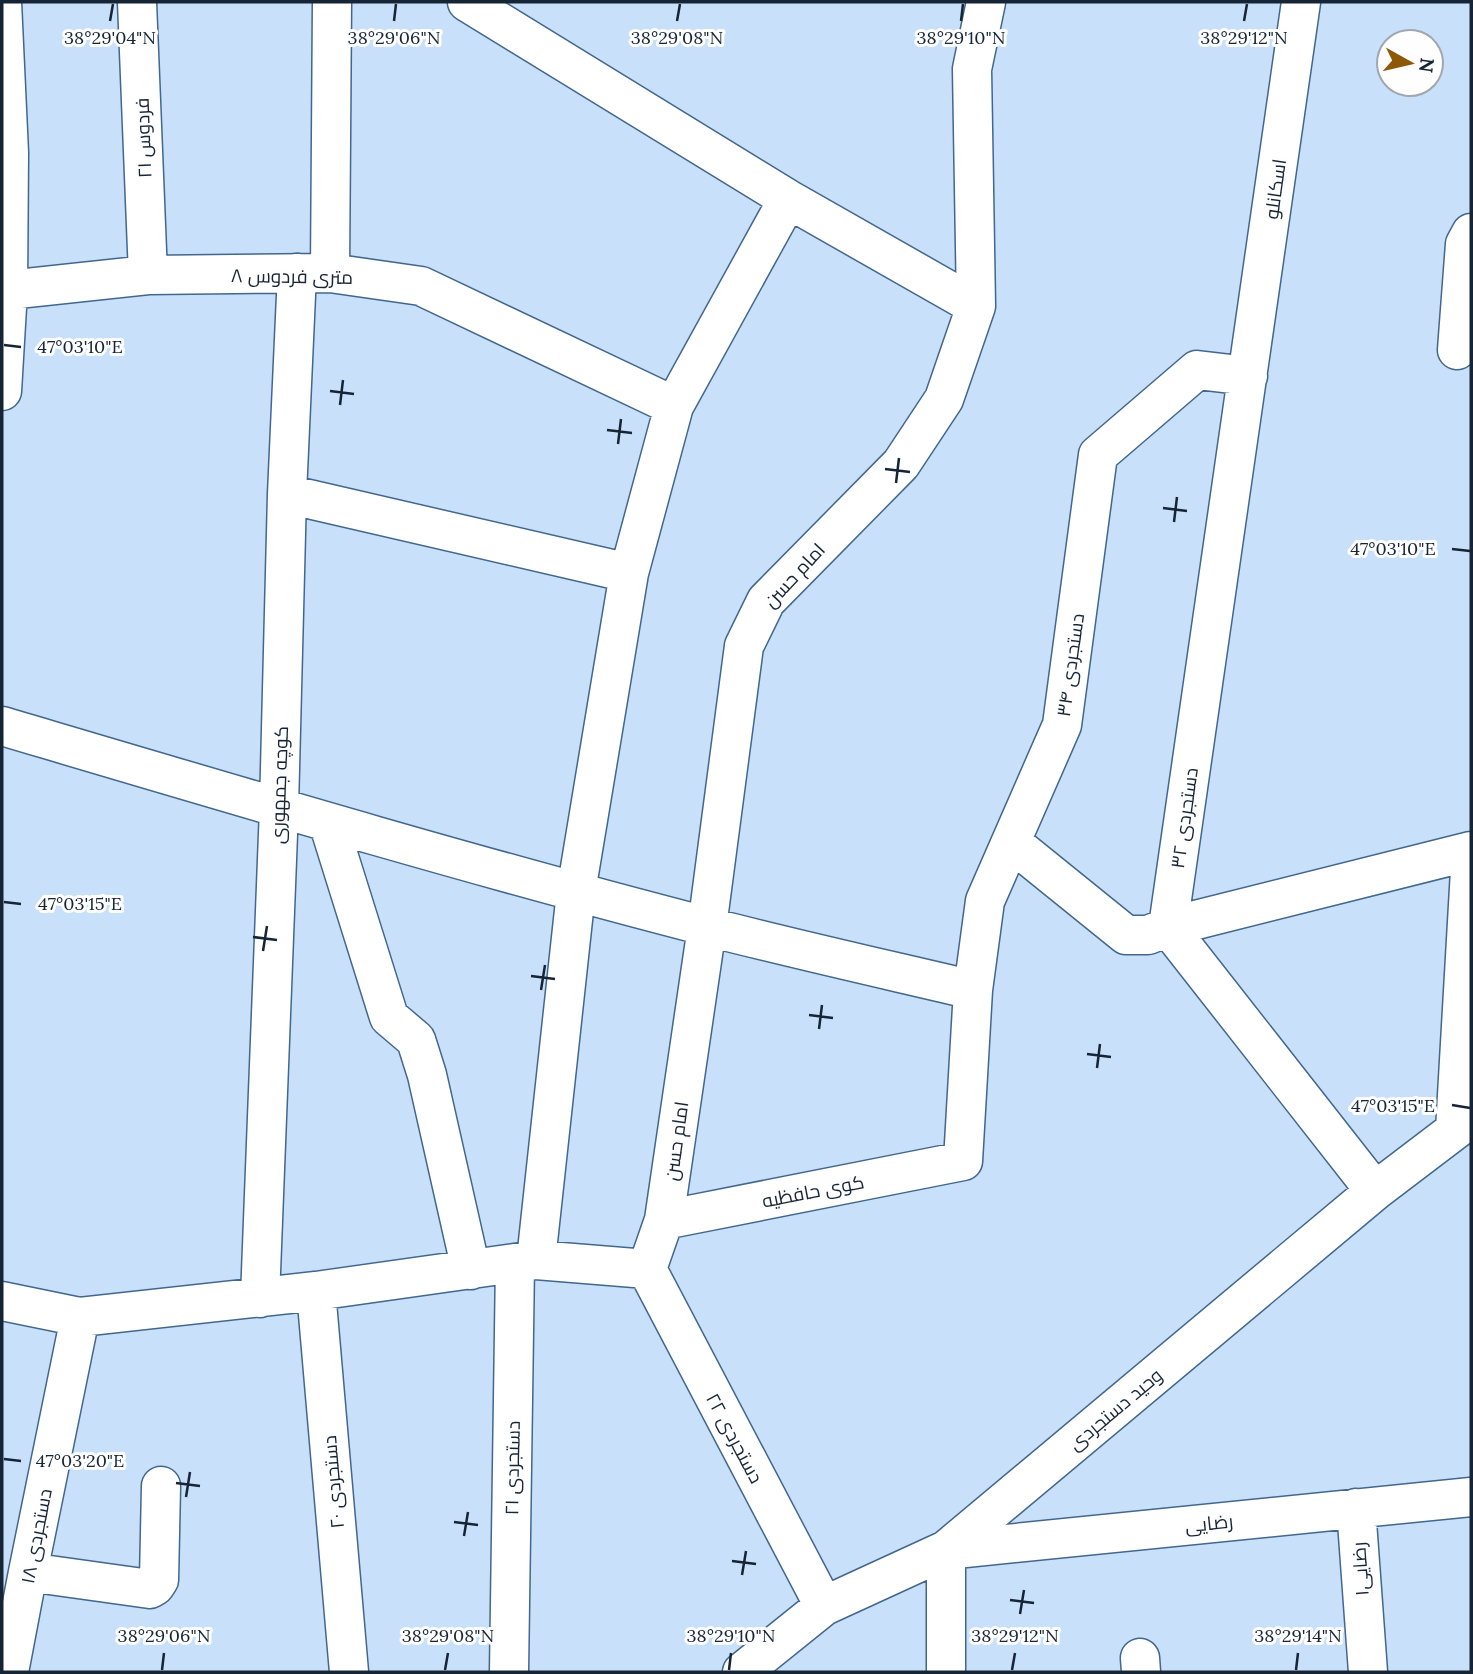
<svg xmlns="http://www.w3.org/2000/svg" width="1473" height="1674" font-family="Lora,Cairo,serif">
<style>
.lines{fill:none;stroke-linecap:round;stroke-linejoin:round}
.minor-casing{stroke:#42678c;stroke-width:41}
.minor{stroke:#fff;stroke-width:38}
.ticks{fill:none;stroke:#162535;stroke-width:2.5}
.labels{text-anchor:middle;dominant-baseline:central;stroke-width:6;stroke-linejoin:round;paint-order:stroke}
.street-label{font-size:19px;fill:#162535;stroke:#fefefe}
.ticks-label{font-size:18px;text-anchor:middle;fill:#162535;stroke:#fefefe;stroke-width:6;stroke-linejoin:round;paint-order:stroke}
</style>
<rect width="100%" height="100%" fill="#c8e0fa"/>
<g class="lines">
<g class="minor-casing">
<path id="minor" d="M 137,2 L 148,275
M 467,2 L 788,199 L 976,306
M 1301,2 L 1168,927 L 1375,1191
M 330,273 L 332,2
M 8,290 L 148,275 L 330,273 L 421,286 L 674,406
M 1457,350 L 1465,244 L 1471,233
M 2,391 L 8,290 L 9,153 L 2,2
M 287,494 L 629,573
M 2,726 C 235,795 469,865 705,926 C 794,949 884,969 973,990
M 328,822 L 389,1017 L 416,1040 L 427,1075 L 471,1270
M 1011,842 L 1126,935 L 1148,935 L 1168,927 L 1471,851
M 1455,1130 L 1471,853
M 664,1220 L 963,1161 L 973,990 L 985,901 L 1062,725 L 1098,455 L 1197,370 L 1248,376
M 536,1260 L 576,892 L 629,573 L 674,406 L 788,199
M 647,1269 L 664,1220 L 707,927 L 744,646 L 766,601 L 901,464 L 944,399 L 976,306 L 972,69 L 986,2
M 647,1269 L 824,1606
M 316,1291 L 349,1672
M 260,1298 L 279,808 L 287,494 L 297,273
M 2,1301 L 80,1317 L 316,1291 L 536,1260 L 647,1269
M 1356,1508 L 1368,1672
M 28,1572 L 150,1589 L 155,1586 L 159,1580 L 161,1486
M 1140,1658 L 1141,1672
M 9,1672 L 28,1572 L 80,1317
M 509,1672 L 515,1263
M 742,1672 L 824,1606 L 946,1550 L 1375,1191 L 1471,1118
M 946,1672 L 946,1550 L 1471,1497"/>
</g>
<use href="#minor" class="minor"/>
</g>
<path class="ticks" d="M 110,21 L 113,4M 394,21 L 396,4M 677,21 L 680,4M 961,21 L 963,4M 1244,21 L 1247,4M 4,345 L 21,347M 330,391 L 354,394M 340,405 L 343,380M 607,430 L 632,433M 618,444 L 621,419M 885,469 L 910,472M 896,483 L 899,458M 1163,508 L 1187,511M 1174,522 L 1177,497M 1452,549 L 1470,551M 4,902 L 21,904M 253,937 L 277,940M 263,951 L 267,926M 531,976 L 555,979M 541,990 L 545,965M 809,1015 L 833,1018M 819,1029 L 822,1005M 1087,1054 L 1111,1057M 1097,1068 L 1100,1044M 1452,1105 L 1470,1108M 4,1459 L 21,1461M 176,1483 L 200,1486M 186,1497 L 190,1472M 454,1522 L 478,1525M 464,1536 L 468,1512M 732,1561 L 756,1564M 742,1575 L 746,1551M 1010,1600 L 1034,1603M 1020,1614 L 1024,1590M 162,1670 L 164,1653M 445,1670 L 448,1653M 729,1670 L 731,1653M 1012,1670 L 1015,1653M 1296,1670 L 1298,1653"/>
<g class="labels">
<g class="street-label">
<text transform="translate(143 138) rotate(-92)">فردوس ۲۱</text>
<text transform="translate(1275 189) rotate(-82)">اسکانلو</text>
<text transform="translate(292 276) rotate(1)">۸ متری فردوس</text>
<text transform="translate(794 575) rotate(-47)">امام حسن</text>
<text transform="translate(1070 665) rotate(-82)">دستجردی ۳۴</text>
<text transform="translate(279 785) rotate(-88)">کوچه جمهوری</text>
<text transform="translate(1184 818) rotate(-82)">دستجردی ۳۲</text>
<text transform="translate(676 1141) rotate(-82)">امام حسن</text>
<text transform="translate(813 1191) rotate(-11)">کوی حافظیه</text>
<text transform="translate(1115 1409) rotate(-40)">وحید دستجردی</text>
<text transform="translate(735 1438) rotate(62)">دستجردی ۲۲</text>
<text transform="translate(512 1468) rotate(-89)">دستجردی ۲۱</text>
<text transform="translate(333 1482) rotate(-95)">دستجردی ۲۰</text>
<text transform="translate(1209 1523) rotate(-6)">رضایی</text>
<text transform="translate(36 1536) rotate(-79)">دستجردی ۱۸</text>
<text transform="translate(1360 1569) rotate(-94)">رضایی۱</text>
</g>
</g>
<g class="ticks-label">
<text x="110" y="44">38°29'04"N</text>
<text x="394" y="44">38°29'06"N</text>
<text x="677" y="44">38°29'08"N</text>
<text x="961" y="44">38°29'10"N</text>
<text x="1244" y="44">38°29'12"N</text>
<text x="80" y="353">47°03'10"E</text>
<text x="1393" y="555">47°03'10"E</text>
<text x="80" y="910">47°03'15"E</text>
<text x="1393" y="1112">47°03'15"E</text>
<text x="80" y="1467">47°03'20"E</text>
<text x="164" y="1642">38°29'06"N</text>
<text x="448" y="1642">38°29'08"N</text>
<text x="731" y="1642">38°29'10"N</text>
<text x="1015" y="1642">38°29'12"N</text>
<text x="1298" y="1642">38°29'14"N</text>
</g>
<rect width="1473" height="1674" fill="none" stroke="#162535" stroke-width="7"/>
<g transform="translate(1410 63) rotate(98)"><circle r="33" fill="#fefefe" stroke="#a1a7ae" stroke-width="2"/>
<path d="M0-5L12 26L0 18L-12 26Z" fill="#8d5908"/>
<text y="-10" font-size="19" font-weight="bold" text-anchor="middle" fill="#162535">N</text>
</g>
</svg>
